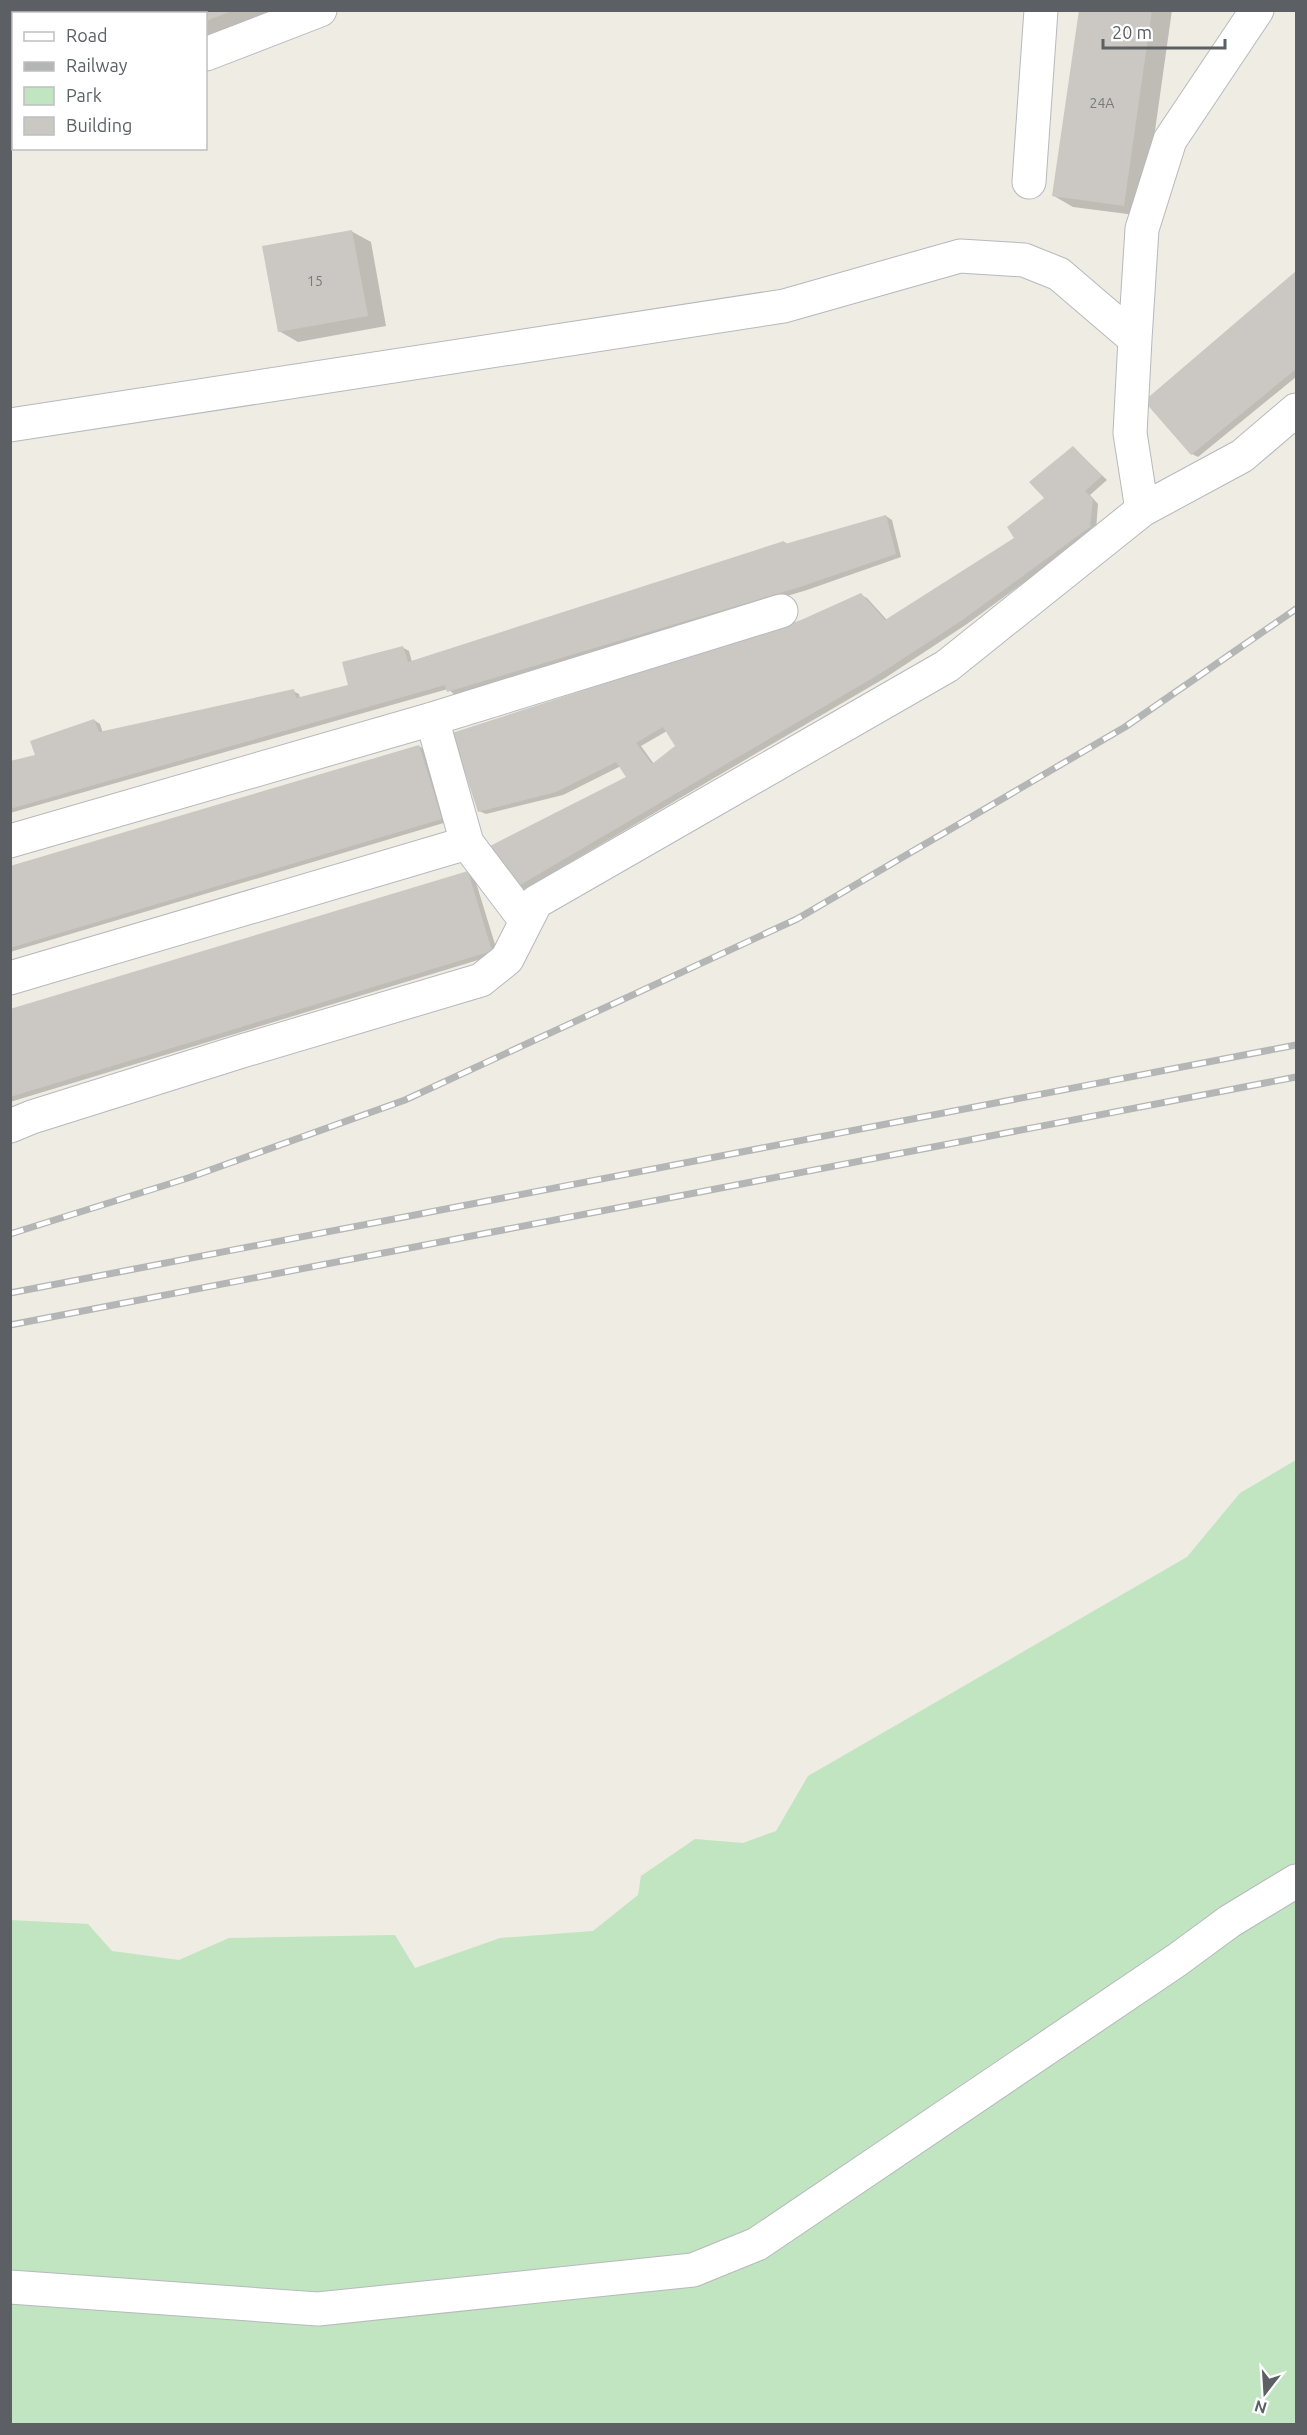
<svg xmlns="http://www.w3.org/2000/svg" width="1307" height="2435" font-family="Ubuntu,sans-serif">
<style>
.green{fill:#c1e4c1}
.shadow{fill:#0003;fill-rule:evenodd}
.building{fill:#cbc8c3;fill-rule:evenodd}
.lines{fill:none;stroke-linecap:round;stroke-linejoin:round}
.minor-casing{stroke:#b6b9bd;stroke-width:35}
.minor{stroke:#fff;stroke-width:33}
.rail-casing{stroke:#b4b5b5;stroke-width:7}
.rail{stroke:#fff;stroke-width:4.5;stroke-dasharray:14;stroke-linecap:butt}
.labels{text-anchor:middle;dominant-baseline:central;stroke-width:4.5;stroke-linejoin:round;paint-order:stroke}
.number-label{font-size:14px;fill:#78797c}
</style>
<rect width="100%" height="100%" fill="#eeece3"/>
<path class="green" d="M 1296,1460 L 1296,2424 L 11,2424 L 10,1920 L 88,1924 L 112,1951 L 179,1960 L 229,1938 L 395,1935 L 415,1968 L 500,1938 L 593,1931 L 638,1895 L 641,1876 L 695,1839 L 743,1843 L 776,1831 L 808,1776 L 1187,1557 L 1240,1493 Z"/>
<path class="shadow" d="M 34,10 L 293,10 L 206,45 L 206,14 Z
M 1080,10 L 1172,10 L 1143,216 L 1073,207 L 1054,196 Z
M 351,231 L 371,242 L 386,326 L 298,342 L 279,331 Z
M 1296,273 L 1296,377 L 1198,457 L 1192,454 L 1146,402 Z
M 1074,448 L 1107,480 L 1090,495 L 1098,504 L 1096,530 L 967,624 L 885,678 L 523,890 L 516,887 L 628,777 L 621,766 L 563,795 L 486,814 L 479,811 L 801,621 L 861,595 L 867,598 L 887,620 L 1016,539 L 1046,499 ZM 667,731 L 678,747 L 654,764 L 641,746 Z
M 886,516 L 892,520 L 901,557 L 807,590 L 455,695 L 448,689 L 10,813 L 10,763 L 37,756 L 94,720 L 100,724 L 103,733 L 293,691 L 299,694 L 300,698 L 349,686 L 402,647 L 409,651 L 412,662 L 784,542 L 789,545 Z
M 419,746 L 425,750 L 447,822 L 10,952 L 10,867 Z
M 468,872 L 474,876 L 498,954 L 10,1102 L 10,1011 Z"/>
<path class="building" d="M 30,10 L 232,10 L 232,11 L 206,21 L 206,14 L 23,14 Z
M 1079,10 L 1152,10 L 1124,206 L 1052,196 Z
M 14,17 L 14,96 L 10,97 L 10,18 Z
M 352,230 L 368,316 L 278,332 L 262,246 Z
M 1296,271 L 1296,369 L 1191,455 L 1144,401 Z
M 1073,446 L 1102,476 L 1085,491 L 1093,499 L 1090,527 L 961,621 L 878,675 L 515,888 L 490,846 L 626,777 L 616,762 L 556,792 L 478,812 L 452,733 L 801,620 L 861,593 L 885,620 L 1014,538 L 1007,527 L 1044,498 L 1029,482 ZM 663,727 L 675,746 L 652,764 L 636,743 Z
M 886,515 L 896,554 L 800,587 L 447,692 L 445,685 L 10,809 L 10,761 L 35,755 L 30,741 L 94,719 L 99,732 L 294,689 L 296,698 L 348,685 L 342,662 L 403,646 L 408,662 L 784,541 L 785,544 Z
M 419,745 L 442,819 L 10,948 L 10,866 Z
M 468,871 L 492,951 L 10,1097 L 10,1009 Z"/>
<g class="lines">
<g class="minor-casing">
<path id="minor" d="M 206,54 L 320,10
M 10,126 L 14,125
M 1029,182 L 1041,10
M 1135,339 L 1142,229 L 1170,140 L 1257,10
M 10,425 L 784,306 L 960,256 L 1024,260 L 1059,274 L 1135,339 L 1130,433 L 1142,510
M 432,719 L 467,843 L 526,921
M 10,841 L 432,719 L 781,611
M 10,978 L 467,843
M 10,1126 L 32,1117 L 242,1051 L 481,980 L 507,959 L 536,902 L 947,666 L 1142,510 L 1242,456 L 1296,410
M 10,2287 L 318,2309 L 693,2270 L 757,2244 L 1177,1960 L 1230,1921 L 1296,1881"/>
</g>
<use href="#minor" class="minor"/>
<g class="rail-casing">
<path id="rail" d="M 10,1234 L 188,1178 L 405,1100 L 797,919 L 1125,727 L 1296,609
M 10,1293 L 1296,1045
M 10,1325 L 1296,1077"/>
</g>
<use href="#rail" class="rail"/>
</g>
<g class="labels">
<g class="number-label">
<text x="1102" y="103">24А</text>
<text x="315" y="281">15</text>
</g>
</g>
<rect width="1307" height="2435" fill="none" stroke="#5c5f64" stroke-width="24"/>
<rect x="12" y="12" width="195" height="138" fill="#ffffff" stroke="#bebfc1" stroke-width="1.5"/>
<rect x="24" y="32" width="30" height="9" fill="#ffffff" stroke="#bebfc1" stroke-width="1.5"/>
<text x="66" y="42" font-size="18" fill="#5c5f64">Road</text>
<rect x="24" y="62" width="30" height="9" fill="#b4b5b5" stroke="#bebfc1" stroke-width="1.5"/>
<text x="66" y="72" font-size="18" fill="#5c5f64">Railway</text>
<rect x="24" y="87" width="30" height="18" fill="#c1e4c1" stroke="#bebfc1" stroke-width="1.5"/>
<text x="66" y="102" font-size="18" fill="#5c5f64">Park</text>
<rect x="24" y="117" width="30" height="18" fill="#cbc8c3" stroke="#bebfc1" stroke-width="1.5"/>
<text x="66" y="132" font-size="18" fill="#5c5f64">Building</text>
<g transform="translate(1265 2393) rotate(197)" stroke="#ffffff" stroke-width="4.5" paint-order="stroke">
<path d="M0-4.5L10 22L0 15L-10 22Z" fill="#5c5f64"/>
<text y="-9" font-size="16" font-weight="bold" text-anchor="middle" fill="#5c5f64">N</text>
</g>
<path d="M1103 39v9h122v-9" fill="none" stroke="#5c5f64" stroke-width="3"/>
<text x="1112" y="39" font-size="18" fill="#5c5f64" stroke="#ffffff" stroke-width="4.5" paint-order="stroke">20 m</text>
</svg>
